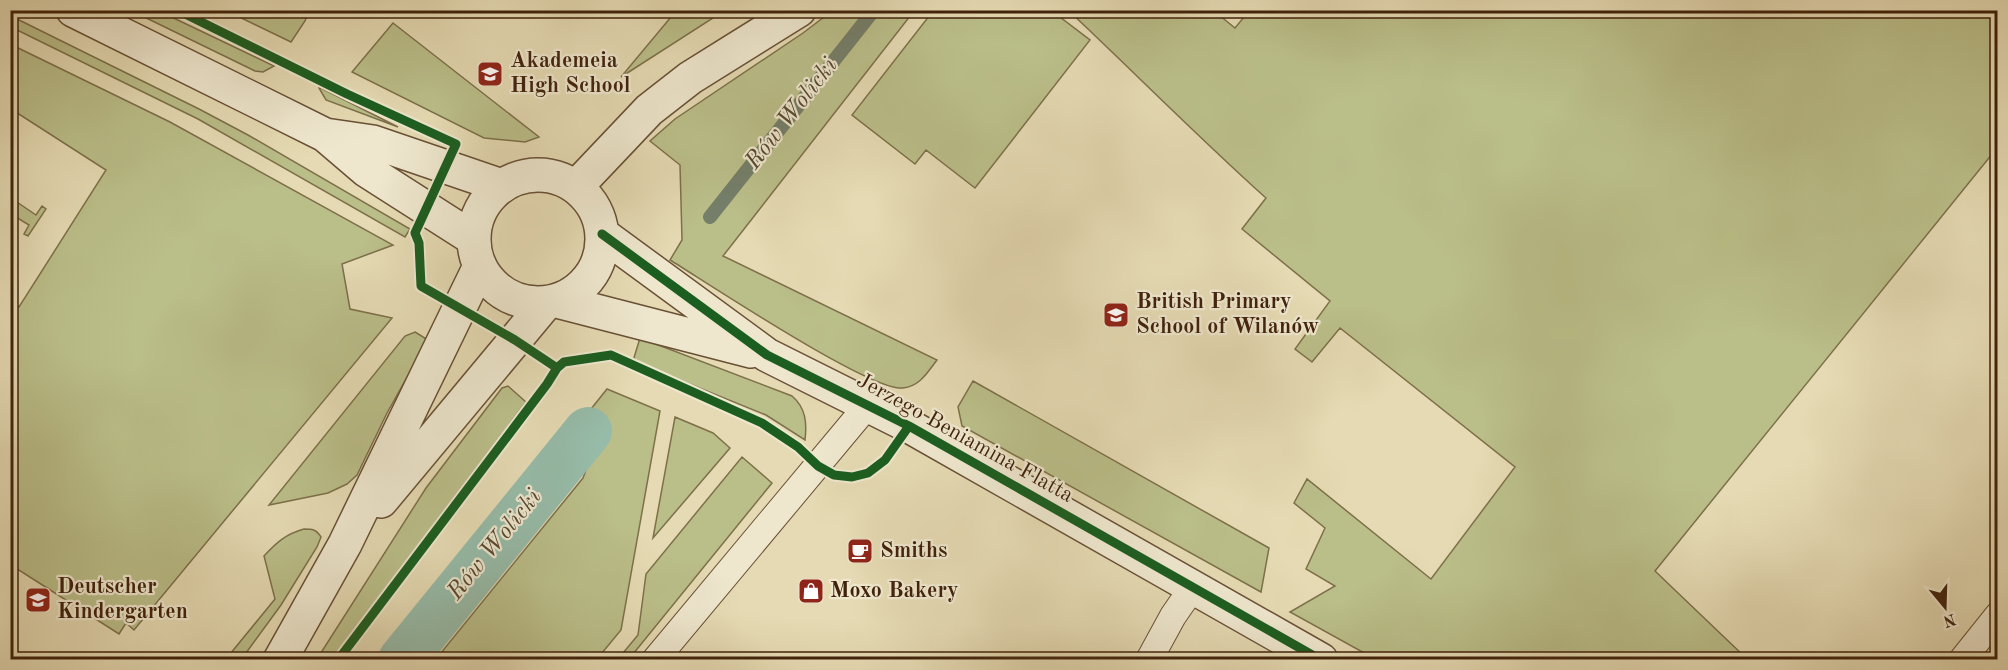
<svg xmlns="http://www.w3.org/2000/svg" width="2008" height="670" font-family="'Old Standard TT',serif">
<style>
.green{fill:#babe89;stroke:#7d704a;stroke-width:1.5}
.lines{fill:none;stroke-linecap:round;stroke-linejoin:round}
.stream{stroke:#747e69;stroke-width:14}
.canal{stroke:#96bba8;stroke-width:48}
.lane-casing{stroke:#695035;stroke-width:28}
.street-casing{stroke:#695035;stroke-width:36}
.lane{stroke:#eee7ce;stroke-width:26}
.street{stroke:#eee7ce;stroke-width:33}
.cycleway-casing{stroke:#eee7ce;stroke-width:13}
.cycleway{stroke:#1b5e20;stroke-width:9}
.labels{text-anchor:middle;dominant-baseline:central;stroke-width:4.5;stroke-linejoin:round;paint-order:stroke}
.poi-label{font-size:22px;font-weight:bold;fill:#40220b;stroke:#eee7ce;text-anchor:start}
.street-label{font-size:22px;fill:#40220b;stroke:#eee7ce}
.water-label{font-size:24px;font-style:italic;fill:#564832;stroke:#eee7ce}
</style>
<rect width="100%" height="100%" fill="#e5dab3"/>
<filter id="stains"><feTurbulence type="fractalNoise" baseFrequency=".00333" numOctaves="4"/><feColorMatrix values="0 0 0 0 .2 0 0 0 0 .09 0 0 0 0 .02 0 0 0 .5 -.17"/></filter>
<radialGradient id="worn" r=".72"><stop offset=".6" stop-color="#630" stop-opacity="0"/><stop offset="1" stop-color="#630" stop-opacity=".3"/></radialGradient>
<path class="green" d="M 676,10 L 724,11 L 621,77 L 676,11 Z
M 132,11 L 159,11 L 274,66 L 263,72 L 255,71 Z
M 227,11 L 309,11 L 305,21 L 291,42 Z
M 832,11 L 914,11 L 723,256 L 937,360 C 927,373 920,386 903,388 C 871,392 706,282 670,260 L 682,240 L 680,165 L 650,141 L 675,119 L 803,33 Z
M 933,11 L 1052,11 L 1090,40 L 975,188 L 926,150 L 915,164 L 852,115 Z
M 1249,11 L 1997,11 L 1997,148 L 1655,571 L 1747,659 L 1375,659 L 1290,612 L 1335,586 L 1306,569 L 1325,528 L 1294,503 L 1307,479 L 1431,579 L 1515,467 L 1340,328 L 1312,362 L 1295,349 L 1330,301 L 1242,229 L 1266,198 C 1198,137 1135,73 1069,11 L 1214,11 L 1235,28 Z
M 11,16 L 199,109 L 248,135 L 410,229 L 405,237 L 198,119 L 11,27 Z
M 393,23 L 539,137 L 525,142 L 484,138 L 352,72 Z
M 10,44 L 170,122 L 393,245 L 342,264 L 350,309 L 392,318 L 134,630 L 126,623 L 119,634 L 11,565 L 11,302 L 19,307 L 106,170 L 11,109 Z
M 319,88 L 319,87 L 398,127 L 326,100 Z
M 11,198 L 36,215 L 42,206 L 46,209 L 28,236 L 24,234 L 29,225 L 11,214 Z
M 415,332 L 428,340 L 387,413 L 357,475 L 347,484 L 328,493 L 269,505 L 405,336 Z
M 640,338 L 792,396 C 806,408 807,423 805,440 L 766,415 L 633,361 Z
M 973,381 L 1269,548 L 1261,592 L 962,426 L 958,407 Z
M 508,386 L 526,402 L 332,659 L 317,659 L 426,488 L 502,388 Z
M 607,389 L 660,411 L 621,630 L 597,659 L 436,659 L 583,478 L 602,426 L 587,414 Z
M 675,417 L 713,433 L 730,448 L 653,538 Z
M 742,457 L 772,483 L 629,659 L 618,659 L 638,635 L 646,574 Z
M 304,529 C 312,529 316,529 321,537 L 317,547 L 281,605 L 246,653 L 240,659 L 226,659 L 275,599 L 264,556 C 277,542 286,534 304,529 Z"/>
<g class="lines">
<path class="stream" d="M 710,217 L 874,10"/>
<path class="canal" d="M 402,660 L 588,431"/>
<g class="lane-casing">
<path id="lane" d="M 655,660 L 867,406
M 1149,660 L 1173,616 L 1193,587
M 1962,660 L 1998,615"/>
</g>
<g class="street-casing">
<path id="street" d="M 73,10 L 325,135 L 366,170 L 474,239
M 325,135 L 373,142 L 502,186
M474 239a64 64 0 1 1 128 0a64 64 0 1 1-128 0Z
M 576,187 L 649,110 L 690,78 L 799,10
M 602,234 L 767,355 L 909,426 L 1321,660
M 557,301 L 751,351
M 381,501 L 546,303
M 280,660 L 345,544 L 480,266"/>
</g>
<use href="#lane" class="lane"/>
<use href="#street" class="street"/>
<g class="cycleway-casing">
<path id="cycleway" d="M 177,10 L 347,94 L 456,144 L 415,233 L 419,243 L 421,286 L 515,340 L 557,368 L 564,362 L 611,355 L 762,423 L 798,447 L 818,466 L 834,475 L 852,477 L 868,473 L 885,460 L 909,426
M 602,234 L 767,355 L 909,426 L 1321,660
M 338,660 L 547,384 L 557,368"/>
</g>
<use href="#cycleway" class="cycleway"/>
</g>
<defs>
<g id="school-square" transform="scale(1.35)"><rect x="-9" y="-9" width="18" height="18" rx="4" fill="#8f2418" stroke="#eee7ce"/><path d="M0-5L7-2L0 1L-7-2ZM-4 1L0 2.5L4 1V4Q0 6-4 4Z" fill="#fff"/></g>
<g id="cafe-square" transform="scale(1.35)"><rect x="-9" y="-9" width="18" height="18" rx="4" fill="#8f2418" stroke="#eee7ce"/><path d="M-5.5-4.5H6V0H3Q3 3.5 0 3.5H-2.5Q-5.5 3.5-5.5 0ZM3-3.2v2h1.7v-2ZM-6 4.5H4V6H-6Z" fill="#fff"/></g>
<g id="shop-square" transform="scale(1.35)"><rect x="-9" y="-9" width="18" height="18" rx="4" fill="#8f2418" stroke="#eee7ce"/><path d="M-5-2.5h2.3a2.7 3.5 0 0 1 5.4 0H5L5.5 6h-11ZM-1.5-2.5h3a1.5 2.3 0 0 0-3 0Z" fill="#fff"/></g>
</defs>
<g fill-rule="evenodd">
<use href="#school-square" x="490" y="74"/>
<use href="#school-square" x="1116" y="315"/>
<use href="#cafe-square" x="860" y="551"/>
<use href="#shop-square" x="811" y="591"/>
<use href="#school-square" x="38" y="600"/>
</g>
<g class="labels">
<g class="poi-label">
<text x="510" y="61">Akademeia<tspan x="510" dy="25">High School</tspan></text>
<text x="1136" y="302">British Primary<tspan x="1136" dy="25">School of Wilanów</tspan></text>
<text x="880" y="551">Smiths</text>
<text x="57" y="587">Deutscher<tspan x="57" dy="25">Kindergarten</tspan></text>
<text x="830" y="591">Moxo Bakery</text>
</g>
<g class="street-label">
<text transform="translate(965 438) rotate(29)">Jerzego Beniamina Flatta</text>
</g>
<g class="water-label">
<text transform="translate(792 114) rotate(-52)">Rów Wolicki</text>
<text transform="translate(495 545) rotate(-51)">Rów Wolicki</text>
</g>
</g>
<rect width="2008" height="670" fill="none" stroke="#e5dab3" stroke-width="36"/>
<rect x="12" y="12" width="1984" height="646" fill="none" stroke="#40220b" stroke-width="3"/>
<rect x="18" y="18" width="1972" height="634" fill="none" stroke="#40220b" stroke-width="1.5"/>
<g transform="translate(1945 607) rotate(161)" stroke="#eee7ce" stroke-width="4.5" paint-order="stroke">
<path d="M0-4.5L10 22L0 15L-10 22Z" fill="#40220b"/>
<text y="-9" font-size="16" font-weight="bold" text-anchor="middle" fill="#40220b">N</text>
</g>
<rect width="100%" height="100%" filter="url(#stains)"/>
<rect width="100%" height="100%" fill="url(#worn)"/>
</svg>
